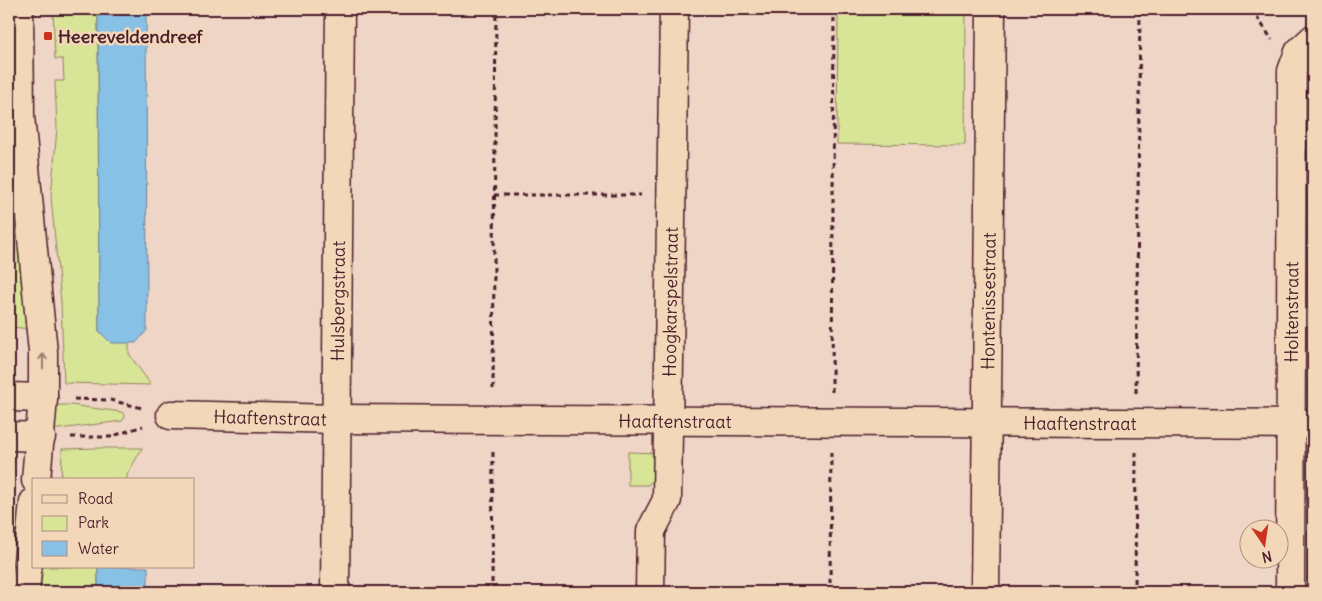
<svg xmlns="http://www.w3.org/2000/svg" width="1322" height="601" font-family="Delius,sans-serif">
<style>
.green{fill:#d8e496;stroke:#918260}
.water{fill:#87c2e6;stroke:#6f819b}
.lines{fill:none;stroke-linecap:round;stroke-linejoin:round}
.minor-casing{stroke:#4a1f2b;stroke-width:31}
.path{stroke:#4a1f2b;stroke-width:3;stroke-dasharray:5 4;stroke-linecap:butt}
.minor{stroke:#f3d7b9;stroke-width:28}
.oneway{stroke:#9e7b72}
.poi-dot{fill:#c8321e;stroke:#f3d7b9;stroke-width:2}
.labels{text-anchor:middle;dominant-baseline:central;stroke-width:5;stroke-linejoin:round;paint-order:stroke}
.poi-label{font-size:18px;font-weight:bold;fill:#4a1f2b;stroke:#f3d7b9;text-anchor:start}
.street-label{font-size:18px;fill:#4a1f2b;stroke:#f3d7b9}
</style>
<rect width="100%" height="100%" fill="#eed5c6"/>
<filter id="ink" filterUnits="userSpaceOnUse"><feTurbulence type="fractalNoise" baseFrequency=".02" numOctaves="2"/><feDisplacementMap in="SourceGraphic" scale="10" xChannelSelector="R" yChannelSelector="G"/><feConvolveMatrix kernelMatrix="1 2 1 2 8 2 1 2 1" color-interpolation-filters="sRGB"/></filter>
<g filter="url(#ink)">
<path class="green" d="M 9,9 L 33,329 L 9,327 Z
M 53,9 L 98,9 L 99,331 L 114,342 L 134,342 L 129,343 L 129,354 L 151,385 L 64,383 L 61,302 L 51,197 L 57,128 L 55,81 L 64,81 L 63,59 L 55,59 Z
M 838,9 L 966,9 L 965,145 L 837,144 Z
M 52,405 L 71,405 L 121,412 L 123,413 L 125,417 L 122,421 L 51,430 Z
M 97,448 L 142,448 L 127,475 L 127,480 L 61,480 L 62,449 Z
M 628,452 L 659,453 L 656,476 L 648,485 L 628,485 Z
M 41,567 L 98,567 L 98,592 L 38,592 Z"/>
<path class="water" d="M 98,9 L 146,9 L 147,330 L 136,343 L 111,343 L 99,331 Z
M 98,567 L 148,567 L 148,592 L 98,592 Z"/>
<g class="lines">
<g class="minor-casing">
<g id="minor">
<path d="M 19,9 L 20,116 L 43,352 L 43,398 L 36,480"/>
<path d="M 9,397 L 43,398"/>
<path id="s1" d="M 171,415 L 337,419 L 1313,424"/>
<path d="M 9,436 L 41,437"/>
<path d="M 25,592 L 34,502"/>
<path id="s2" d="M 335,592 L 340,9"/>
<path id="s3" d="M 650,592 L 651,531 L 667,500 L 674,9"/>
<path id="s4" d="M 985,592 L 991,9"/>
<path id="s5" d="M 1290,592 L 1292,71 L 1299,52 L 1313,39"/>
</g>
</g>
<path class="path" d="M 1252,9 L 1272,40
M 494,195 L 641,195
M 493,389 L 496,9
M 832,392 L 834,9
M 1136,393 L 1140,9
M 74,399 L 110,400 L 142,408
M 71,437 L 110,437 L 143,426
M 492,592 L 493,450
M 830,592 L 831,450
M 1135,592 L 1136,452"/>
<use href="#minor" class="minor"/>
</g>
<defs><path id="oneway-shaft" d="M-6 0H5M1.5-3L5.5 0L1.5 3" fill="none" stroke-width="1.6" stroke-linecap="round" stroke-linejoin="round" transform="scale(1.25)"/></defs>
<use class="oneway" href="#oneway-shaft" transform="translate(43 361) rotate(-90)"/>
</g>
<rect class="poi-dot" x="43" y="31" width="10" height="10" rx="2.5"/>
<g class="labels">
<g class="poi-label">
<text x="58" y="36">Heereveldendreef</text>
</g>
<g class="street-label">
<text stroke="none"><textPath href="#s2" startOffset="291">Hulsbergstraat</textPath></text>
<text stroke="none"><textPath href="#s4" startOffset="291">Hontenissestraat</textPath></text>
<text stroke="none"><textPath href="#s3" startOffset="294">Hoogkarspelstraat</textPath></text>
<text stroke="none"><textPath href="#s5" startOffset="280">Holtenstraat</textPath></text>
<text stroke="none"><textPath href="#s1" startOffset="99">Haaftenstraat</textPath></text>
<text stroke="none"><textPath href="#s1" startOffset="504">Haaftenstraat</textPath></text>
<text stroke="none"><textPath href="#s1" startOffset="909">Haaftenstraat</textPath></text>
</g>
</g>
<rect width="1322" height="601" fill="none" stroke="#f3d7b9" stroke-width="30"/>
<rect x="15" y="15" width="1292" height="571" fill="none" stroke="#4a1f2b" stroke-width="2" filter="url(#ink)"/>
<rect x="32" y="478" width="162" height="90" fill="#f3d7b9" stroke="#af8d80"/>
<rect x="42" y="495" width="25" height="8" fill="#f3d7b9" stroke="#af8d80"/>
<text x="78" y="504" font-size="15" fill="#4a1f2b">Road</text>
<rect x="42" y="516" width="25" height="15" fill="#d8e496" stroke="#af8d80"/>
<text x="78" y="528" font-size="15" fill="#4a1f2b">Park</text>
<rect x="42" y="541" width="25" height="15" fill="#87c2e6" stroke="#af8d80"/>
<text x="78" y="554" font-size="15" fill="#4a1f2b">Water</text>
<g transform="translate(1264 544) rotate(167)"><circle r="24" fill="#f3d7b9" stroke="#af8d80"/>
<path d="M0-4L9 19L0 12L-9 19Z" fill="#c8321e"/>
<text y="-8" font-size="14" font-weight="bold" text-anchor="middle" fill="#4a1f2b">N</text>
</g>
</svg>
